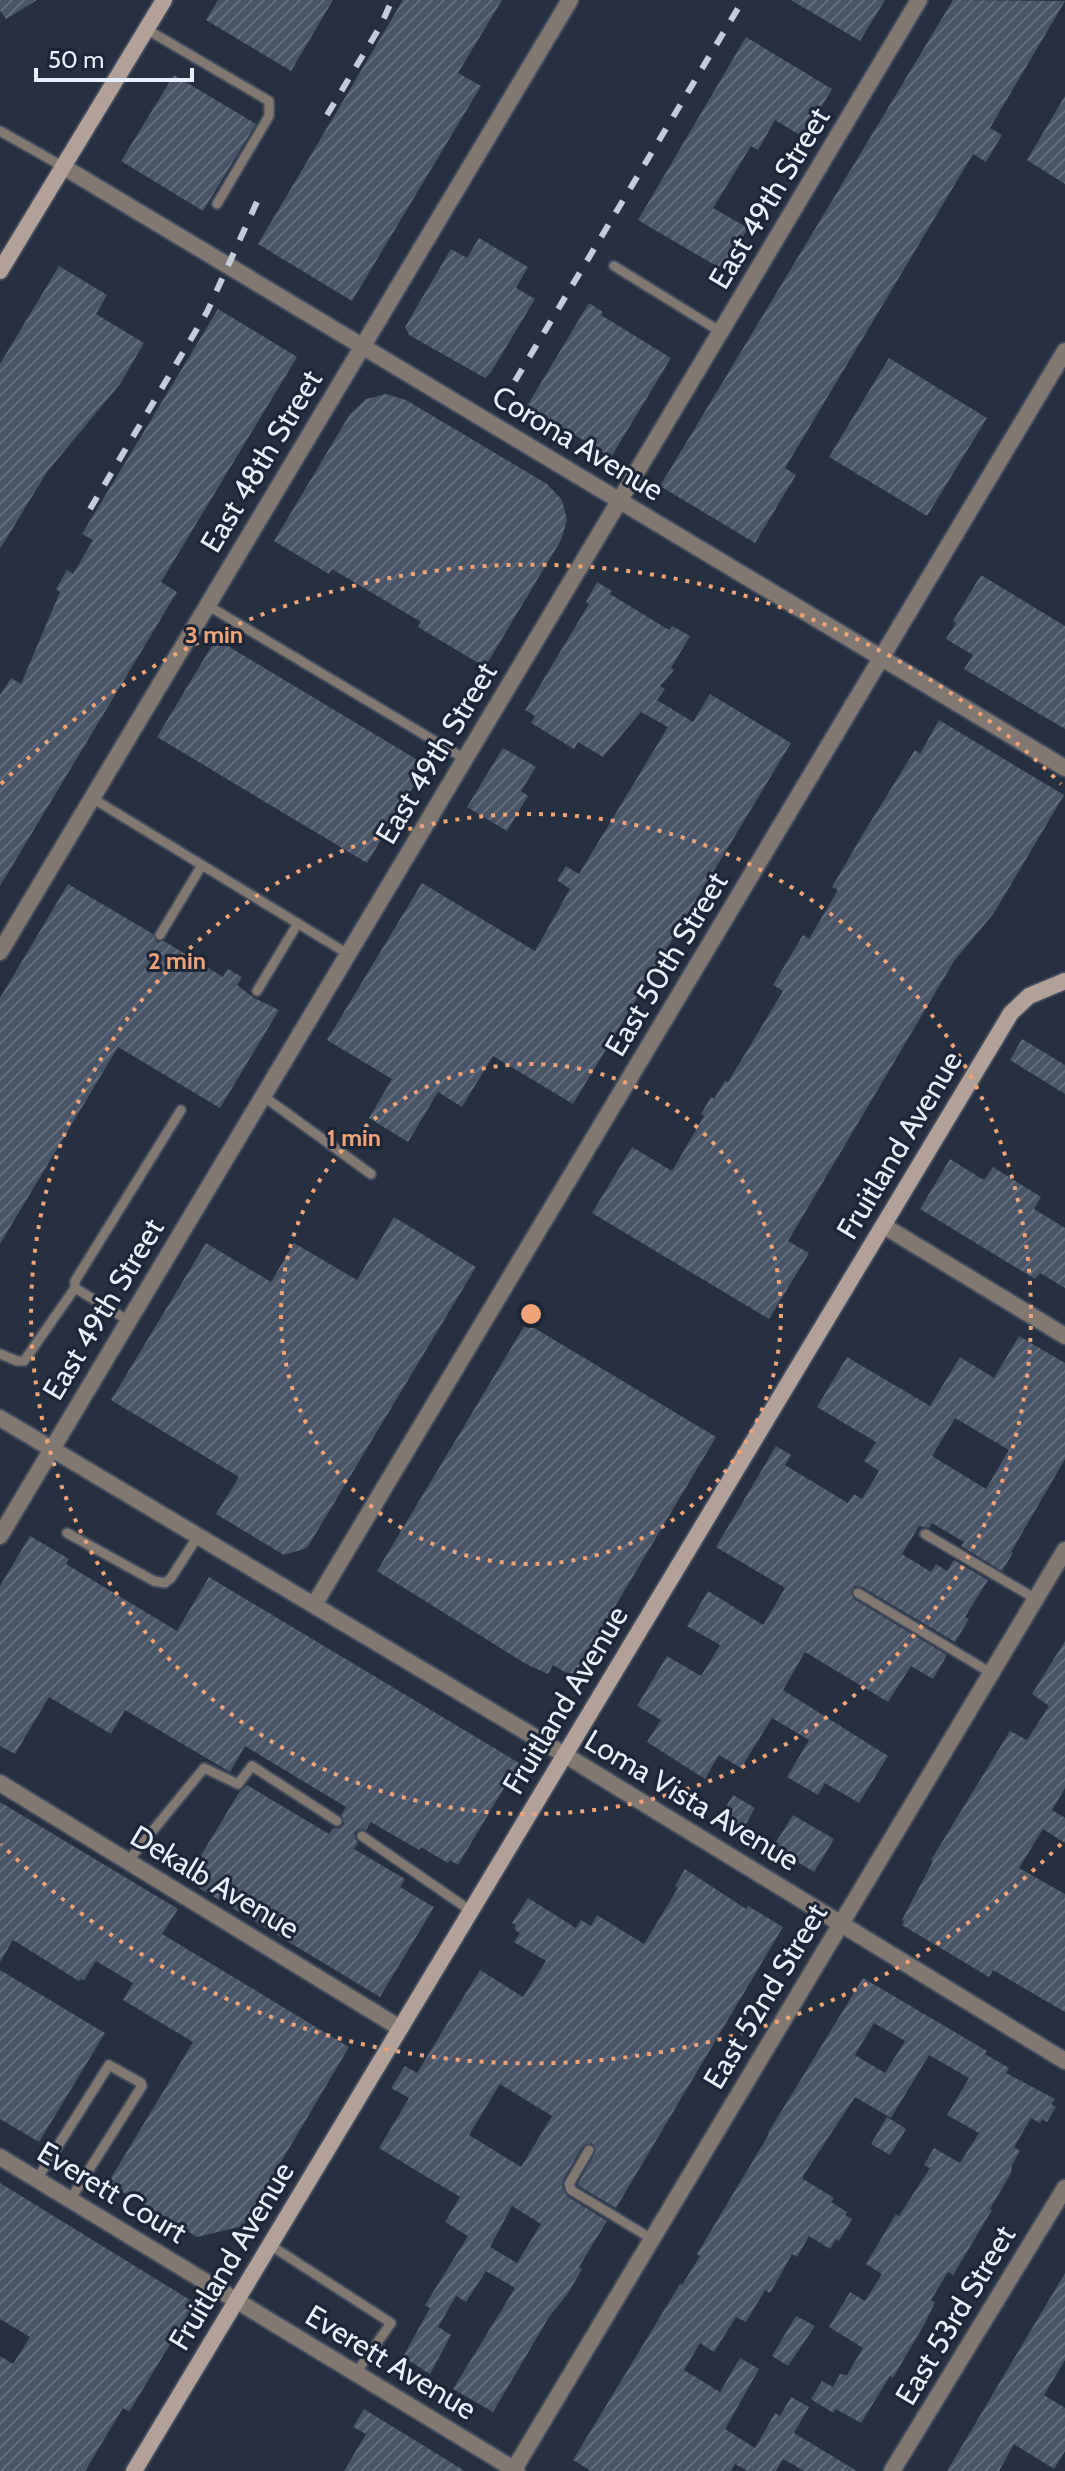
<svg xmlns="http://www.w3.org/2000/svg" width="1065" height="2471" font-family="Cabin,sans-serif">
<style>
.building{fill:url(#building-hatch);fill-rule:evenodd}
.lines{fill:none;stroke-linecap:round;stroke-linejoin:round}
.lane-casing{stroke:#414b5b;stroke-width:13}
.street-casing{stroke:#414b5b;stroke-width:20}
.secondary-casing{stroke:#414b5b;stroke-width:20}
.lane{stroke:#827872;stroke-width:9}
.street{stroke:#827872;stroke-width:16}
.secondary{stroke:#b1a198;stroke-width:16}
.rail{stroke:#c4ccd8;stroke-width:6;stroke-dasharray:14 14;stroke-linecap:butt}
.ring{fill:none;stroke:#efa376;stroke-width:4;stroke-dasharray:4 8}
.labels{text-anchor:middle;dominant-baseline:central;stroke-width:6;stroke-linejoin:round;paint-order:stroke}
.street-label{font-size:30px;fill:#e9f0fb;stroke:#1c2637}
.centre{fill:#efa376;stroke:#1c2637;stroke-width:4}
.ring-label{font-size:24px;text-anchor:middle;font-weight:bold;fill:#efa376;stroke:#1c2637;stroke-width:6;stroke-linejoin:round;paint-order:stroke}
</style>
<defs>
<pattern id="building-hatch" width="6" height="6" patternUnits="userSpaceOnUse" patternTransform="scale(2)"><rect width="6" height="6" fill="#495466"/><path d="M-1 1l2-2M0 6l6-6M5 7l2-2" fill="none" stroke="#636d7d"/></pattern>
</defs>
<rect width="100%" height="100%" fill="#263041"/>
<path class="building" d="M 0,0 L 37,0 L 6,19 L 0,10 Z
M 218,0 L 333,0 L 291,71 L 206,20 Z
M 403,0 L 502,0 L 458,73 L 481,86 L 352,301 L 258,244 Z
M 791,0 L 885,0 L 860,41 Z
M 953,0 L 1065,1 L 990,128 L 1002,135 L 986,162 L 973,154 L 785,468 L 796,475 L 755,543 L 660,486 Z
M 746,37 L 832,89 L 803,137 L 775,120 L 758,150 L 751,146 L 713,208 L 748,228 L 723,270 L 638,220 Z
M 174,75 L 256,124 L 203,211 L 121,161 Z
M 1065,96 L 1065,184 L 1027,160 Z
M 479,238 L 528,267 L 516,288 L 535,299 L 491,372 L 485,378 L 409,335 L 405,327 L 451,249 L 467,258 Z
M 59,266 L 107,295 L 96,314 L 144,343 L 120,384 L 47,472 L 0,549 L 0,364 Z
M 589,303 L 603,312 L 601,315 L 671,358 L 611,457 L 527,406 Z
M 218,309 L 297,357 L 161,582 L 177,592 L 0,886 L 0,695 L 11,678 L 21,684 L 60,592 L 56,589 L 67,570 L 73,574 L 93,540 L 82,534 Z
M 889,358 L 987,418 L 927,516 L 829,457 Z
M 386,394 L 406,400 L 547,484 L 562,500 L 567,520 L 561,540 L 485,667 L 418,627 L 421,622 L 332,569 L 329,574 L 274,541 L 350,414 L 366,399 Z
M 981,575 L 1065,626 L 1065,729 L 964,669 L 973,655 L 946,639 L 956,623 L 953,621 Z
M 597,582 L 612,591 L 610,594 L 669,630 L 672,626 L 690,636 L 671,668 L 674,670 L 660,686 L 665,689 L 657,700 L 693,722 L 710,694 L 791,743 L 573,1104 L 493,1056 L 462,1107 L 438,1092 L 408,1142 L 369,1118 L 392,1079 L 327,1040 L 422,883 L 535,951 L 570,889 L 557,880 L 566,866 L 579,874 L 668,727 L 641,712 L 603,757 L 578,742 L 574,749 L 531,723 L 535,716 L 525,710 L 589,604 L 586,602 Z
M 216,639 L 426,765 L 367,863 L 157,737 Z
M 939,720 L 1064,795 L 994,913 L 954,961 L 788,1241 L 809,1253 L 769,1319 L 592,1213 L 632,1147 L 672,1171 L 704,1116 L 701,1114 L 711,1097 L 714,1099 L 725,1081 L 728,1082 L 783,991 L 773,985 L 803,935 L 809,939 L 838,890 L 832,887 L 863,834 L 915,750 L 920,754 Z
M 503,748 L 536,767 L 521,791 L 528,796 L 507,831 L 467,807 Z
M 68,884 L 153,934 L 157,942 L 164,941 L 223,977 L 228,969 L 242,977 L 237,985 L 254,998 L 279,1010 L 220,1108 L 118,1047 L 0,1244 L 0,998 Z
M 1022,1039 L 1065,1065 L 1065,1094 L 1010,1060 Z
M 950,1159 L 982,1179 L 985,1179 L 993,1167 L 1041,1197 L 1034,1209 L 1065,1228 L 1065,1288 L 1040,1273 L 1035,1279 L 920,1209 Z
M 394,1217 L 476,1267 L 307,1548 L 284,1555 L 216,1514 L 239,1477 L 111,1400 L 206,1243 L 271,1282 L 294,1243 L 357,1280 Z
M 526,1323 L 716,1437 L 573,1677 L 553,1665 L 548,1674 L 526,1664 L 377,1571 Z
M 1019,1336 L 1065,1363 L 1065,1459 L 1011,1552 L 1013,1553 L 1002,1571 L 961,1546 L 964,1542 L 932,1523 L 929,1528 L 919,1526 L 902,1554 L 931,1572 L 936,1564 L 947,1571 L 954,1560 L 988,1580 L 965,1617 L 969,1619 L 955,1642 L 862,1587 L 855,1586 L 851,1592 L 854,1599 L 947,1655 L 933,1679 L 911,1666 L 888,1702 L 805,1652 L 783,1690 L 888,1756 L 859,1803 L 825,1783 L 818,1795 L 787,1777 L 809,1740 L 772,1718 L 741,1768 L 719,1755 L 705,1779 L 647,1742 L 661,1720 L 637,1706 L 667,1656 L 701,1676 L 720,1645 L 687,1626 L 708,1591 L 763,1625 L 785,1588 L 716,1547 L 776,1446 L 791,1455 L 785,1465 L 848,1503 L 854,1494 L 862,1499 L 879,1471 L 864,1461 L 876,1442 L 817,1407 L 847,1357 L 930,1406 L 960,1357 L 994,1378 ZM 955,1418 L 1009,1450 L 986,1489 L 932,1456 Z
M 30,1536 L 69,1559 L 66,1564 L 177,1631 L 209,1577 L 519,1763 L 458,1865 L 450,1860 L 448,1863 L 421,1847 L 419,1850 L 371,1822 L 366,1830 L 360,1829 L 355,1832 L 355,1838 L 358,1843 L 354,1849 L 405,1879 L 400,1887 L 434,1907 L 380,1997 L 186,1880 L 240,1791 L 247,1785 L 329,1834 L 333,1828 L 340,1828 L 344,1824 L 341,1815 L 346,1807 L 245,1746 L 230,1772 L 125,1710 L 111,1734 L 49,1697 L 15,1754 L 0,1746 L 0,1586 Z
M 1065,1641 L 1065,1788 L 1052,1810 L 1065,1818 L 1065,1843 L 1043,1829 L 1019,1868 L 1065,1894 L 1065,2012 L 993,1970 L 989,1977 L 902,1925 L 904,1921 L 902,1920 L 933,1861 L 931,1860 L 1010,1731 L 1027,1740 L 1049,1706 L 1032,1694 Z
M 733,1795 L 755,1808 L 743,1829 L 721,1815 Z
M 0,1802 L 178,1909 L 162,1934 L 349,2047 L 243,2226 L 197,2237 L 108,2183 L 193,2042 L 123,2000 L 133,1983 L 96,1961 L 84,1980 L 81,1979 L 79,1981 L 13,1940 L 0,1962 Z
M 793,1815 L 834,1839 L 814,1872 L 773,1847 Z
M 685,1869 L 746,1909 L 748,1906 L 783,1927 L 616,2208 L 577,2185 L 596,2151 L 592,2143 L 583,2146 L 563,2180 L 562,2186 L 567,2196 L 607,2221 L 579,2267 L 582,2269 L 569,2292 L 549,2317 L 493,2412 L 453,2389 L 515,2288 L 486,2271 L 466,2302 L 456,2296 L 438,2327 L 451,2335 L 430,2374 L 403,2357 L 430,2308 L 425,2305 L 468,2236 L 445,2222 L 460,2197 L 379,2148 L 409,2098 L 391,2088 L 405,2066 L 417,2073 L 480,1970 L 523,1997 L 546,1961 L 514,1942 L 520,1933 L 514,1929 L 516,1925 L 512,1923 L 528,1898 L 576,1928 L 581,1920 L 591,1926 L 597,1915 L 644,1944 L 678,1888 L 675,1886 ZM 500,2084 L 552,2116 L 521,2167 L 469,2135 ZM 512,2206 L 541,2224 L 517,2263 L 490,2247 Z
M 0,1970 L 105,2033 L 39,2142 L 0,2119 Z
M 863,1978 L 987,2051 L 985,2054 L 1009,2068 L 1006,2073 L 1055,2099 L 1051,2104 L 1056,2107 L 1047,2122 L 1042,2119 L 1040,2123 L 1031,2118 L 1014,2147 L 1020,2151 L 1012,2165 L 1011,2173 L 990,2209 L 992,2210 L 953,2275 L 948,2272 L 931,2300 L 935,2302 L 925,2323 L 893,2378 L 890,2376 L 861,2423 L 836,2409 L 833,2413 L 811,2399 L 822,2381 L 833,2387 L 840,2374 L 847,2375 L 863,2348 L 829,2327 L 850,2292 L 865,2301 L 882,2274 L 866,2264 L 896,2214 L 899,2216 L 930,2168 L 924,2165 L 934,2148 L 960,2163 L 979,2133 L 947,2115 L 969,2078 L 929,2055 L 891,2118 L 855,2097 L 803,2176 L 803,2179 L 834,2198 L 831,2202 L 847,2212 L 845,2215 L 852,2219 L 839,2241 L 836,2239 L 830,2249 L 809,2236 L 797,2257 L 792,2254 L 770,2293 L 765,2290 L 746,2322 L 736,2317 L 714,2352 L 700,2343 L 684,2370 L 720,2392 L 740,2358 L 759,2369 L 725,2429 L 755,2448 L 775,2413 L 780,2416 L 791,2397 L 809,2407 L 794,2433 L 857,2471 L 804,2471 L 783,2459 L 776,2471 L 748,2471 L 735,2464 L 731,2471 L 591,2471 L 573,2460 L 680,2284 L 682,2285 L 700,2256 L 697,2254 L 769,2134 L 768,2133 ZM 874,2023 L 905,2041 L 885,2073 L 855,2055 Z
M 887,2117 L 906,2129 L 890,2155 L 871,2144 Z
M 0,2183 L 195,2303 L 129,2412 L 123,2408 L 85,2471 L 0,2471 L 0,2356 L 13,2364 L 30,2337 L 0,2319 Z
M 1065,2273 L 1065,2360 L 1044,2395 L 1065,2408 L 1065,2451 L 1054,2469 L 1014,2444 L 999,2471 L 947,2471 Z
M 796,2316 L 815,2326 L 788,2366 L 772,2356 Z
M 364,2409 L 465,2471 L 344,2471 L 366,2434 L 353,2427 Z"/>
<g class="lines">
<g class="lane-casing">
<path id="lane" d="M 146,29 L 269,101 L 269,116 L 217,204
M 0,131 L 62,166
M 614,266 L 721,332
M 207,605 L 465,759
M 92,798 L 348,954
M 160,935 L 202,865
M 257,991 L 298,923
M 263,1096 L 371,1174
M 129,1321 L 75,1288 L 75,1281 L 181,1110
M 0,1354 L 17,1361 L 24,1361 L 75,1288
M 67,1533 L 154,1581 L 165,1583 L 171,1578 L 198,1536
M 925,1534 L 1036,1599
M 858,1593 L 991,1673
M 362,1836 L 471,1911
M 128,1861 L 204,1768 L 238,1784 L 252,1766 L 337,1821
M 589,2150 L 569,2184 L 571,2190 L 652,2239
M 37,2179 L 109,2065 L 141,2083 L 142,2086 L 70,2200
M 270,2245 L 391,2323 L 356,2373"/>
</g>
<g class="street-casing">
<path id="street" d="M 62,166 L 1065,768
M 0,952 L 570,0
M 884,1226 L 1065,1336
M 0,1418 L 565,1755 L 1065,2061
M 0,1536 L 919,0
M 314,1605 L 1065,351
M 0,1783 L 400,2028
M 0,2157 L 517,2471
M 513,2471 L 1065,1550
M 892,2471 L 1065,2188"/>
</g>
<g class="secondary-casing">
<path id="secondary" d="M 0,271 L 164,0
M 134,2471 L 1011,1013 L 1029,996 L 1065,981"/>
</g>
<use href="#lane" class="lane"/>
<use href="#street" class="street"/>
<use href="#secondary" class="secondary"/>
<path class="rail" d="M 327,115 L 381,25 L 392,0
M 515,381 L 743,0
M 90,509 L 207,312 L 261,193"/>
</g>
<g class="ring">
<circle cx="531" cy="1314" r="250"/>
<circle cx="531" cy="1314" r="500"/>
<path d="M1061 1844A750 750 0 0 1 1 1844M1 784A750 750 0 0 1 1061 784"/>
</g>
<g class="labels">
<g class="street-label">
<text transform="translate(769 198) rotate(-59)">East 49th Street</text>
<text transform="translate(578 443) rotate(31)">Corona Avenue</text>
<text transform="translate(261 461) rotate(-59)">East 48th Street</text>
<text transform="translate(436 753) rotate(-59)">East 49th Street</text>
<text transform="translate(666 964) rotate(-59)">East 50th Street</text>
<text transform="translate(899 1145) rotate(-59)">Fruitland Avenue</text>
<text transform="translate(103 1309) rotate(-59)">East 49th Street</text>
<text transform="translate(565 1700) rotate(-59)">Fruitland Avenue</text>
<text transform="translate(692 1800) rotate(31)">Loma Vista Avenue</text>
<text transform="translate(215 1882) rotate(31)">Dekalb Avenue</text>
<text transform="translate(765 1996) rotate(-59)">East 52nd Street</text>
<text transform="translate(112 2192) rotate(31)">Everett Court</text>
<text transform="translate(231 2256) rotate(-59)">Fruitland Avenue</text>
<text transform="translate(955 2315) rotate(-59)">East 53rd Street</text>
<text transform="translate(391 2362) rotate(31)">Everett Avenue</text>
</g>
</g>
<circle cx="531" cy="1314" r="12" class="centre"/>
<g class="ring-label">
<text x="214" y="643">3 min</text>
<text x="177" y="969">2 min</text>
<text x="354" y="1146">1 min</text>
</g>
<path d="M36 68v12h156v-12" fill="none" stroke="#e9f0fb" stroke-width="4"/>
<text x="48" y="68" font-size="24" fill="#e9f0fb" stroke="#1c2637" stroke-width="6" paint-order="stroke">50 m</text>
</svg>
